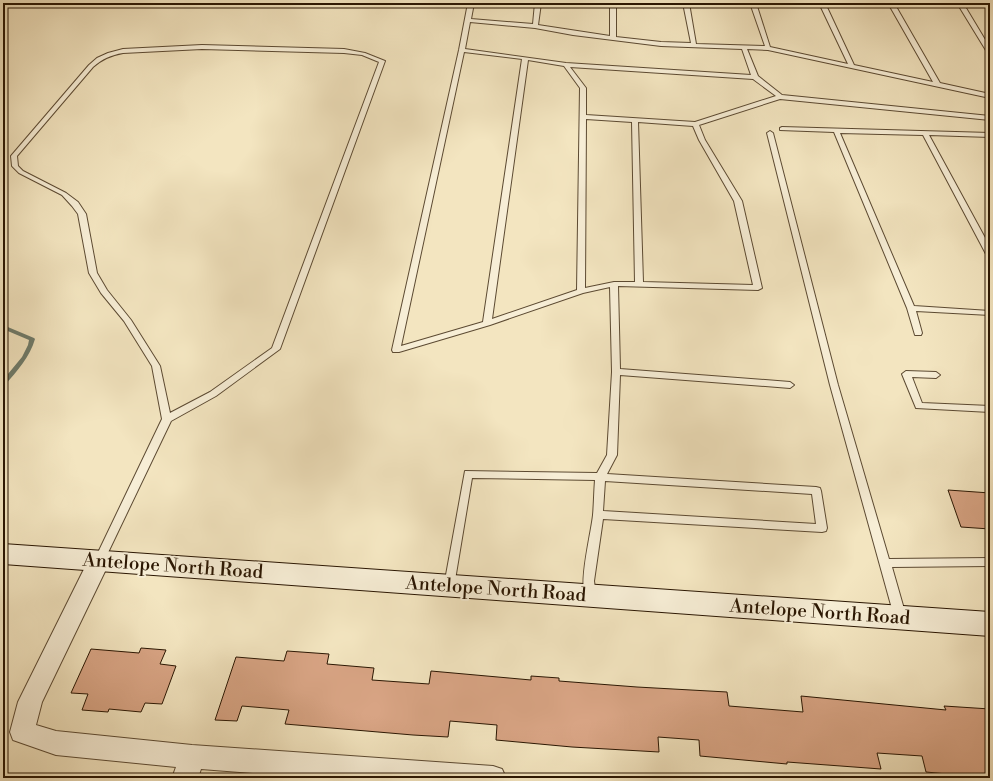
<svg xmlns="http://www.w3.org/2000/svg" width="993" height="781" font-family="'Libre Bodoni',serif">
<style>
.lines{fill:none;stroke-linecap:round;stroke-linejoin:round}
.stream{fill:#6e7b6b;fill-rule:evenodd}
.building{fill:#d8a484;stroke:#2a1602}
.service-casing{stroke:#5c4a32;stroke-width:2}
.minor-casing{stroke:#5c4a32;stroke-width:2}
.secondary-casing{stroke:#2a1602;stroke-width:2}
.service{fill:#f7eed6;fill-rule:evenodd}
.minor{fill:#f7eed6;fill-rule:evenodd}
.secondary{fill:#f7eed6;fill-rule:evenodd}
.labels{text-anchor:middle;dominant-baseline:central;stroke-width:3.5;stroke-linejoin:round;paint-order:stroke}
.near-street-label{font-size:19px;fill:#2a1602;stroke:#f7eed6}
</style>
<rect width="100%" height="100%" fill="#f3e5c0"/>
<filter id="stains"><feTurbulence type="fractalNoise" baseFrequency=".005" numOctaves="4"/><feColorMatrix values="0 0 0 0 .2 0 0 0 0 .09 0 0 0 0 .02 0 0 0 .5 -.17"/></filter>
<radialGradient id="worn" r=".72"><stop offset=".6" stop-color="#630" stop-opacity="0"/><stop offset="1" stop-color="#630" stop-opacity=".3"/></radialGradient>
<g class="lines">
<path class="stream" d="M 3,325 L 34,338 L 35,339 C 30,357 17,371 5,385 L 3,386 L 3,380 L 22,357 L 28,345 L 29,340 L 3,329 Z"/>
</g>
<path class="building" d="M 948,490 L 990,493 L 990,529 L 961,527 Z
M 141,648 L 166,650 L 160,664 L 176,666 L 162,704 L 145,703 L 141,712 L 109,709 L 108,712 L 82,710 L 88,694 L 71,693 L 91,649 L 139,653 Z
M 287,651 L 329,654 L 327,664 L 374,668 L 372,680 L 429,684 L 431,671 L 531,680 L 531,676 L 559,678 L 559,681 L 637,687 L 727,692 L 729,706 L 803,712 L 801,696 L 946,710 L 944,706 L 990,709 L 990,778 L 926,772 L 922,756 L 877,753 L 881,769 L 787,762 L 787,764 L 700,756 L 699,740 L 658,737 L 659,752 L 572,747 L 496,740 L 497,725 L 450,721 L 448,737 L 413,735 L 285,724 L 289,710 L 242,706 L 237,721 L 215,720 L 236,657 L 284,661 Z"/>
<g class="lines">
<g class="service-casing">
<path id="service" d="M 468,3 L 474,3 L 471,19 L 533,24 L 535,3 L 541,3 L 538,25 L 610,36 L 610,3 L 616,3 L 616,37 L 661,42 L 691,43 L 683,3 L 689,3 L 696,44 L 765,46 L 750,3 L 756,3 L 770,47 L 848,64 L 819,3 L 825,3 L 854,65 L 933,82 L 888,3 L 894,3 L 940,83 L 990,94 L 990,98 L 768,50 L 747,49 L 758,76 L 782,95 L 990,116 L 990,120 L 780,99 L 699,125 L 705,140 L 742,201 L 762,288 L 758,290 L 618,286 L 620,369 L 790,382 L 794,385 L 790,388 L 620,375 L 617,455 L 607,474 L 816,487 L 820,488 L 821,491 L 827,528 L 826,531 L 822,532 L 603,519 L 594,581 L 596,596 L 594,599 L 590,600 L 586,599 C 578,584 591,534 593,515 C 594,504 594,492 595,480 L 472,478 L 454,586 L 453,589 L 449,590 L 445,589 L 444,586 L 465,471 L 597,473 L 607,455 L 612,372 L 610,287 L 583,293 L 490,325 L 399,352 L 393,352 L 392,350 L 459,50 ZM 470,22 L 535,28 L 573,35 L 661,46 L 742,49 L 751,75 L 566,63 L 465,49 ZM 464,52 L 522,59 L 483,322 L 401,346 ZM 528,60 L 564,66 L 580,88 L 577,290 L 492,319 ZM 570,67 L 753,79 L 776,96 L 695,122 L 586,115 L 586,88 ZM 586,119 L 632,122 L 635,282 L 614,282 L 585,288 ZM 638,122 L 693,126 L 699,140 L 734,201 L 753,285 L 643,282 ZM 605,481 L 812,494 L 816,524 L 603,511 Z
M 957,3 L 963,3 L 990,48 L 990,54 L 987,52 Z
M 985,3 L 990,3 L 990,8 L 988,7 Z
M 202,45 L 344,49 L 365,53 L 385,61 L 280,349 L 216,396 L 171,421 L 104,561 L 103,564 L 99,565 L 95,564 L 94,561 L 162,419 L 152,366 L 124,321 L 101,293 L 89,273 L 78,214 L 72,206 L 62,195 L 19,173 L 12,166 L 11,156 L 89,65 L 97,58 L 108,53 L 123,49 ZM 202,49 L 344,53 L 362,55 L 379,62 L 272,348 L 210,392 L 170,413 L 160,366 L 131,320 L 107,290 L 97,273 L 86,214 L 78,202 L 66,193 L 23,171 L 18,166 L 17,156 L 93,67 C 102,59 111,55 123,53 Z
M 782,127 L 990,133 L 990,137 L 929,135 L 990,247 L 990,256 L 986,254 L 923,135 L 840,133 L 914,306 L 990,311 L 990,315 L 916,311 L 922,333 L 921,335 L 915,335 L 907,308 L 834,132 L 780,130 L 780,128 Z
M 770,131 L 773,133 L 838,385 L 889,559 L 990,558 L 990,566 L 892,567 L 906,616 L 904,619 L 900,621 L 896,619 L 894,616 L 830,385 L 767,133 Z
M 906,371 L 936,372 L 940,375 L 936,378 L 912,377 L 922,403 L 990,406 L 990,412 L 916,408 L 902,374 Z"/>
</g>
<g class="minor-casing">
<path id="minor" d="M 99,553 L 107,555 L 110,561 L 42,702 L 36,725 L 56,731 L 192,745 L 493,766 L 502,769 L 506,778 L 321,778 L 201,769 L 198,778 L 172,778 L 176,767 L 56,755 L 13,740 L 10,732 L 18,702 L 91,555 Z"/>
</g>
<g class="secondary-casing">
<path id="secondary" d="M 3,544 L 990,612 L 990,636 L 3,564 Z"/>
</g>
<use href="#service" class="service"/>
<use href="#minor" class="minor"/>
<use href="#secondary" class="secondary"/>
</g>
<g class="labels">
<g class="near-street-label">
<text transform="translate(173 566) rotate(4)">Antelope North Road</text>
<text transform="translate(496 589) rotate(4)">Antelope North Road</text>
<text transform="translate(820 612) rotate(4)">Antelope North Road</text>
</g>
</g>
<rect width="993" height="781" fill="none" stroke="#f3e5c0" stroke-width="16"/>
<rect x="4" y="4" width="985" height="773" fill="none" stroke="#2a1602" stroke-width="2"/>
<rect x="8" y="8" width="977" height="765" fill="none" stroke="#2a1602"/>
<rect width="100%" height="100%" filter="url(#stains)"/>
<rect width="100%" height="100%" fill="url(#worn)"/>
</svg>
